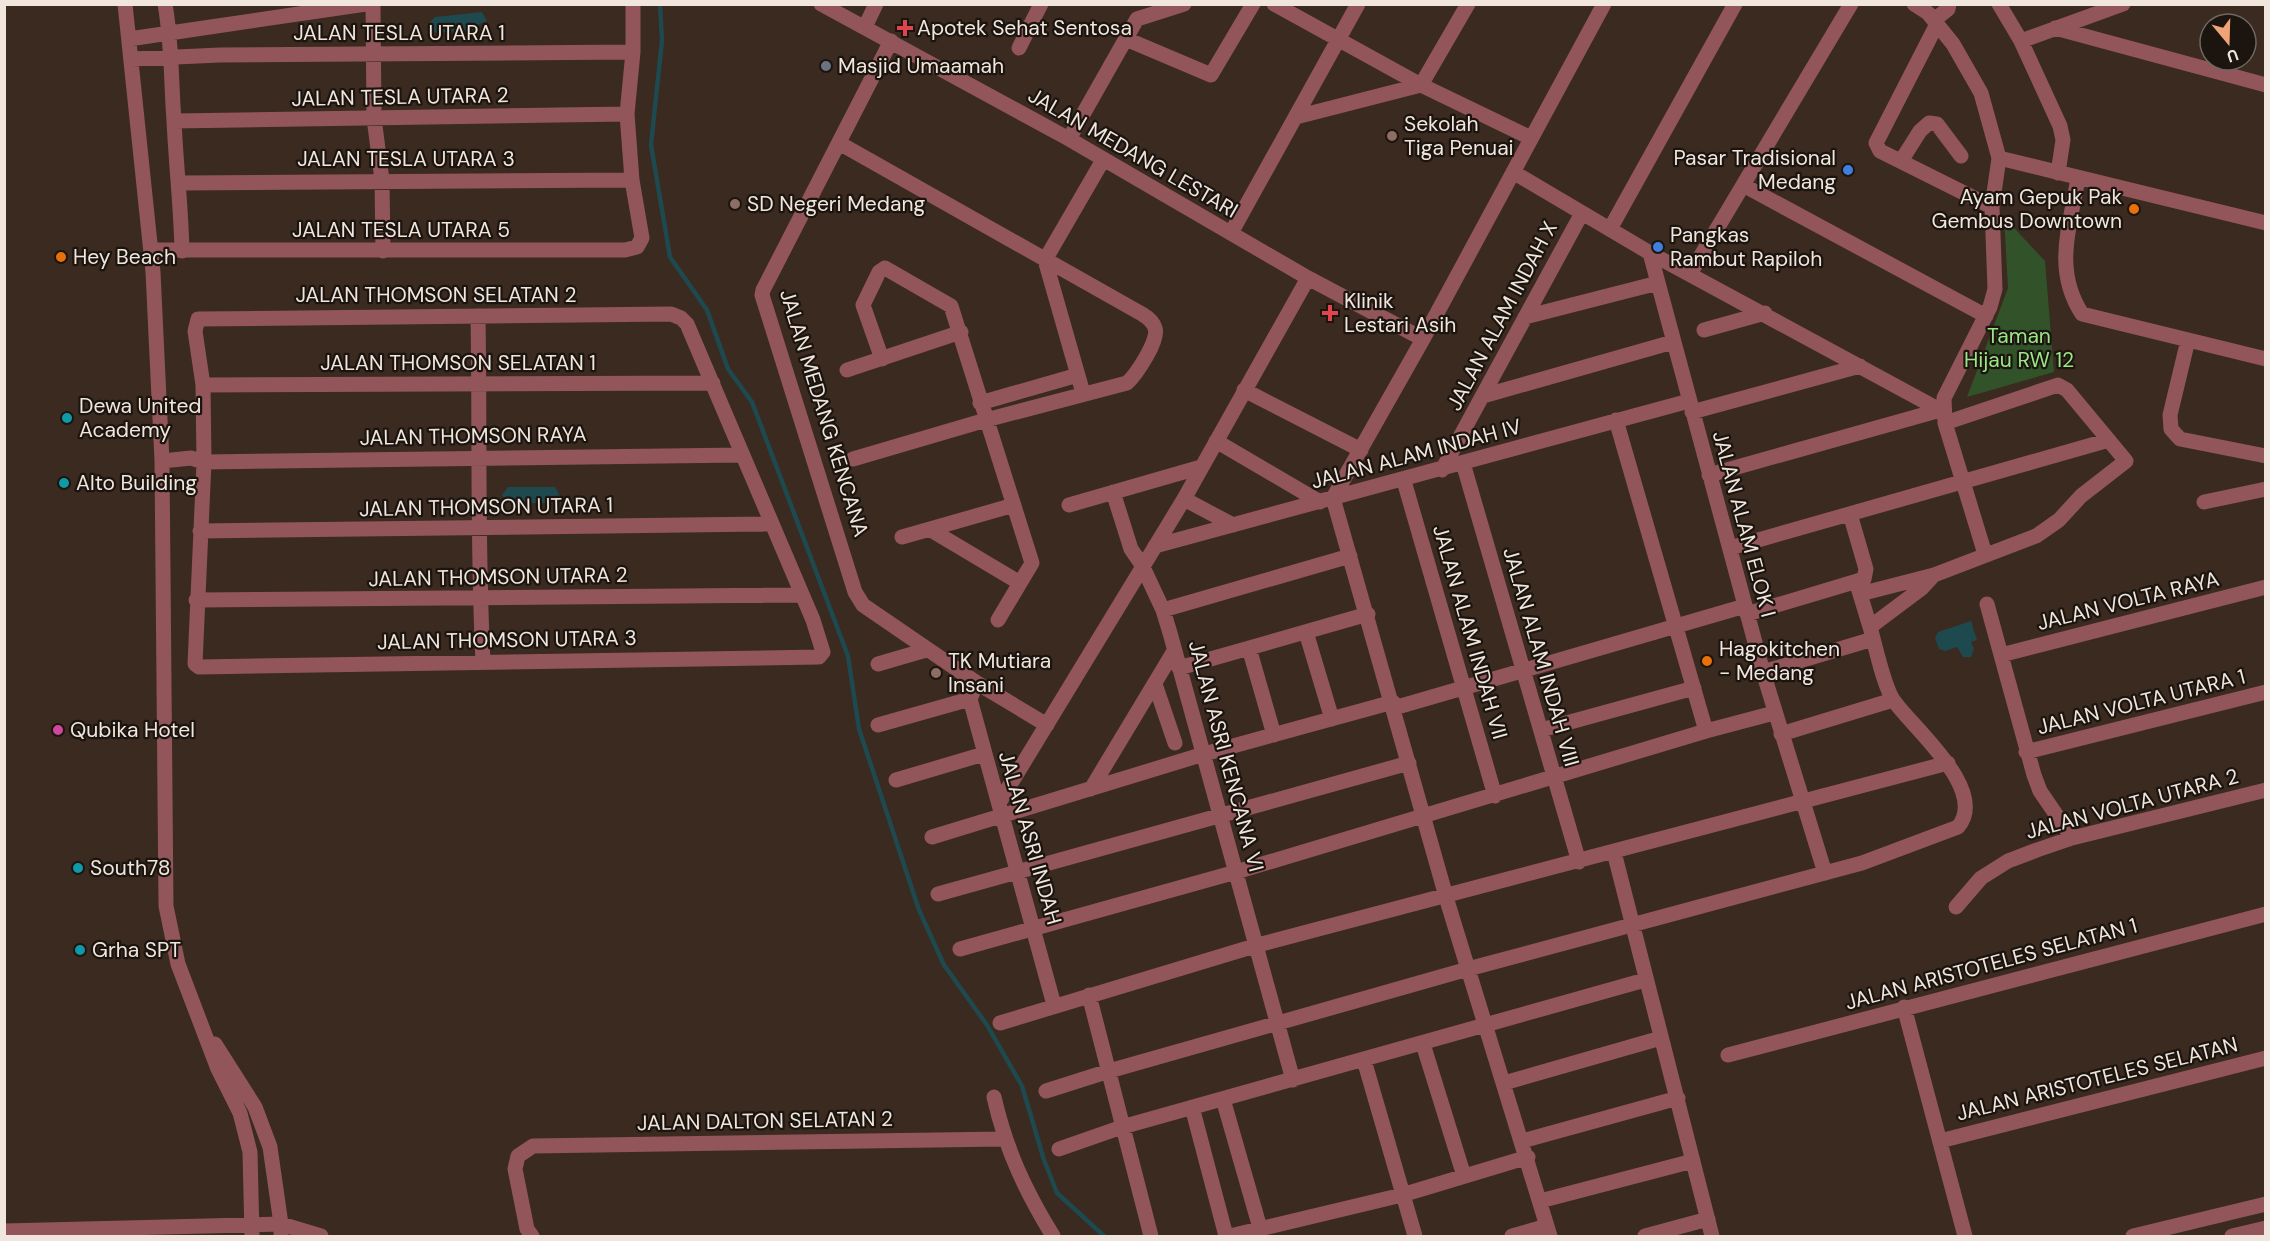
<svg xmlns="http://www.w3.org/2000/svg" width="2270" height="1241" font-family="'DM Sans',sans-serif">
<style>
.green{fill:#32522a}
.water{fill:#1e494e}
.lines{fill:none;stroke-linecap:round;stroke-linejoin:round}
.stream{stroke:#1e494e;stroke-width:4.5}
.minor{stroke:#91555a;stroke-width:15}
.health-dot{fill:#e0444e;stroke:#1b140f;stroke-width:2}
.worship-dot{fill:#6b7280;stroke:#1b140f;stroke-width:2}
.education-dot{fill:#8d6e63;stroke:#1b140f;stroke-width:2}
.shop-dot{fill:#3f7fe0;stroke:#1b140f;stroke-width:2}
.food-dot{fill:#e8710a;stroke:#1b140f;stroke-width:2}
.culture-dot{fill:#0f9aa8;stroke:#1b140f;stroke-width:2}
.hotel-dot{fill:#d1479c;stroke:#1b140f;stroke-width:2}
.labels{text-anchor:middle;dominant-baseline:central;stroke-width:4.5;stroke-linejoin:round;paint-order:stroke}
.poi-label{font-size:21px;fill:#f0e6de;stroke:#1b140f;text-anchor:start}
.street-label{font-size:21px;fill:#f0e6de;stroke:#1b140f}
.park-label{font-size:21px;fill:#99e787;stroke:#1b140f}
</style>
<rect width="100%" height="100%" fill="#3a2a1f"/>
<path class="green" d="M 2004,217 L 2045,261 L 2054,372 L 1967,397 L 2008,288 Z"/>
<path class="water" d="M 482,12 L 487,21 L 477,25 L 477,29 L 436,33 L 431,29 L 430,22 L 435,17 Z
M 508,487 L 555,487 L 560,496 L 558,499 L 549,499 L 549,503 L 508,503 L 502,495 Z
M 1971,621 L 1977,640 L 1971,642 L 1974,649 L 1971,657 L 1963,657 L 1957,647 L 1945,651 L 1939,649 L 1935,638 L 1938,632 Z"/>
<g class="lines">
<path class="stream" d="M 660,4 L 662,40 L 651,145 L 670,257 L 707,310 L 728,369 L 752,402 L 848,656 L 859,729 L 919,910 L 944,965 L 987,1025 L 1022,1086 L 1044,1160 L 1057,1193 L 1104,1236"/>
<path class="minor" d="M 125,4 L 153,272 L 162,461 L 166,906 L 178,964 L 218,1069 L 240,1113 L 250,1152 L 252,1236
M 165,4 C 172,44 171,81 174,121 C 176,164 181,207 182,251
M 373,4 L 374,118 L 382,180 L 383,251
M 821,4 L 1069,139 L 1308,278 L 1423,339
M 1274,4 L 1421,85 L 1531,138
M 1914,4 L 1928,13 L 1953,44 L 1981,93 L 1999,158 L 1992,207 L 1995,289 L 1990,307 L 1944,398 L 1945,423 L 1985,554
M 1999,4 L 2021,41 L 2060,126 L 2063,140 L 2058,173
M 1934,20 L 1948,9 L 1949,4
M 1937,24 L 1876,143 L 1880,151 L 1992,207
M 865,27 L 876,4
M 2055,28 L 2266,85
M 129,39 L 366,4
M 1126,39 L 1211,75 L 1253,4
M 891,41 L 763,290 L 762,295 L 855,592 L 863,605 L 977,683 L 1047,725
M 2021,41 L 2123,4
M 1019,48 L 1041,4
M 132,59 L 220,55 L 633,52
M 1296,117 L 1421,85 L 1468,4
M 174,121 L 627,114
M 1069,139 L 1137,19 L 1184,4
M 839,143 L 1142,314 C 1147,317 1153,321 1155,328 C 1160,339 1136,375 1127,383 L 986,420 L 853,459
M 1999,158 L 2266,223
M 1901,161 L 1920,131 L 1929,123 L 1937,124 L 1961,156
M 1513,172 L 1650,253 L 1940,410
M 2078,178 C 2070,227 2053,269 2082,314 L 2266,359
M 180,183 L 632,180
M 1743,185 L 1986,316
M 1610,229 L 1735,4
M 1231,233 L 1358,4
M 151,250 L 625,250 L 637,247 L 642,238 L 632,180 L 627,114 L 633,52 L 633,4
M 1650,253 L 1763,672 L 1825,873
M 1690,274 L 1851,4
M 671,314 L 681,318 L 687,324 L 813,620 L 823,652 L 819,657 L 199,667 L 195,664 L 204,462 L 203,385 L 195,331 L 198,319 Z
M 478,316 C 480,431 477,546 483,661
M 1525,317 L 1658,283
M 1704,330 L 1765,313
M 2188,340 L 2170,415 L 2171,429 L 2180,439 L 2266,456
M 882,359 L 863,305 L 879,272 L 885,268 L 951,306 L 1032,563 L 998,620
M 847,370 L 961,332
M 203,385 L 713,383
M 1244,390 L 1361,450
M 1083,393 L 1045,260 L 1103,160
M 1483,396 L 1673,342
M 980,403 L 1078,375
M 1692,412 L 1860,366
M 1616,420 L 1706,731
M 1216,441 L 1320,502
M 162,461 L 191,458 L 204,462 L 742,455
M 1463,463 L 1579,862
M 1442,470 L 1582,213
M 1709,475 L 1944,409
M 1404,481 L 1495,796
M 1113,492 L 1131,549 L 1142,565 L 1163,610 L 1170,633 L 1293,1080
M 1184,499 L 1233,525
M 2204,502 L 2266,489
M 1069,505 L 1201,467
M 931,530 L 1020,583
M 200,531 L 772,524
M 902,537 L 1014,505
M 1155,546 L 1689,401
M 1730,548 L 2109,440
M 1857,584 L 1870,627
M 1860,594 L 1934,575
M 196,600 L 801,595
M 1987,604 L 2034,775 L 2040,791 L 2072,838
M 1163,610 L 1350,556
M 1747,614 L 1864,579 L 1866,569 L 1850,514
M 1306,632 L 1332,719
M 1249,648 L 1274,735
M 2001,655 L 2266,587
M 878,664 L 926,650
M 1179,668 L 1368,614
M 1763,672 L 1873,639
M 977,683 L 970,699 L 1054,1005
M 1155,684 L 1175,743
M 1394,708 L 1745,606
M 878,725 L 970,699
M 1541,730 L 1694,688
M 1781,734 L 1893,700
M 2026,752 L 2266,692
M 896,780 L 984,754
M 1091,789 L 1174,651
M 999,803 L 1184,499 L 1308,278
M 932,837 L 1204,754 L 1393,702
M 1614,852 L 1712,1236
M 938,894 L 1409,763
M 1956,907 L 1981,878 L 2008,861 L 2037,850 L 2072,838 L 2266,790
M 960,949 L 1236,872 L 1706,731 L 1774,713
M 1089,995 L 1151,1236
M 1904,1007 L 1965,1236
M 1000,1023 L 1258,945 L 1948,763
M 215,1044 L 255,1107 L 270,1147 L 281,1224 L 281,1236
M 1423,1044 L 1464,1176
M 1728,1055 L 2266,914
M 1364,1060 L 1415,1236
M 1504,1083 L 1661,1038
M 1046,1091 L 1109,1071 L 1468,969 L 1862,863 L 1958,827 C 1989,790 1913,728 1894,701 C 1884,688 1875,644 1870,627 L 1922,588 L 1934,575 L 2036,536 L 2059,520 L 2081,496 L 2126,461 L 2067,390 L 2058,385 L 1945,423
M 994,1097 C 1006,1150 1025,1190 1053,1236
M 1223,1099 L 1260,1228
M 1192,1107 L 1226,1236
M 1522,1141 L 1678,1098
M 1940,1141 L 2266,1058
M 1059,1149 L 1122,1127 L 1645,980
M 1540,1201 L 1693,1161
M 4,1231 L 281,1224 L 321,1236
M 532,1236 L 527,1229 L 515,1169 L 518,1156 L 533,1146 L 1004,1139
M 1230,1236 L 1402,1195 L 1528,1157
M 1512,1236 L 1547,1226
M 1550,1236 L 1449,907 L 1333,498 L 1423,339 L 1604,4
M 1645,1236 L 1708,1219
M 2133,1236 L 2266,1204
M 2232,1236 L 2266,1228"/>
</g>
<g class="health-dot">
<path d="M902 19h6v6h6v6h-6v6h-6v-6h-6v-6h6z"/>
<path d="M1327 304h6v6h6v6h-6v6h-6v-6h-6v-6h6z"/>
</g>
<circle class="worship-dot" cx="826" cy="66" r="6"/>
<g class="education-dot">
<circle cx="1392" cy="136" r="6"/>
<circle cx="735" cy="204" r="6"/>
<circle cx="936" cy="673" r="6"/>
</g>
<g class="shop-dot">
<circle cx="1848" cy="170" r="6"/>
<circle cx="1658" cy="247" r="6"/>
</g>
<g class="food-dot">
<circle cx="2134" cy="209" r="6"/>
<circle cx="61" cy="257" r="6"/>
<circle cx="1707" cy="661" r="6"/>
</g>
<g class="culture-dot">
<circle cx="67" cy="418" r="6"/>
<circle cx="64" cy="483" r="6"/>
<circle cx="78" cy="868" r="6"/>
<circle cx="80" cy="950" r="6"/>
</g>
<circle class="hotel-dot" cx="58" cy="730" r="6"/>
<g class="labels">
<g class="poi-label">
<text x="917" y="28">Apotek Sehat Sentosa</text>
<text x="838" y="66">Masjid Umaamah</text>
<text x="1404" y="124">Sekolah<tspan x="1404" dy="24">Tiga Penuai</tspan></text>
<text x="1836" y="158" text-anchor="end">Pasar Tradisional<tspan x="1836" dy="24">Medang</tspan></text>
<text x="2122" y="197" text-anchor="end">Ayam Gepuk Pak<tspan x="2122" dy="24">Gembus Downtown</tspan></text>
<text x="747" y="204">SD Negeri Medang</text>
<text x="1670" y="235">Pangkas<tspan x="1670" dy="24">Rambut Rapiloh</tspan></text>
<text x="73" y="257">Hey Beach</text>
<text x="1344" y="301">Klinik<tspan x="1344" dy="24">Lestari Asih</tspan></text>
<text x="79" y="406">Dewa United<tspan x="79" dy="24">Academy</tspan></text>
<text x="76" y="483">Alto Building</text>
<text x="1719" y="649">Hagokitchen<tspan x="1719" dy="24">- Medang</tspan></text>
<text x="948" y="661">TK Mutiara<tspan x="948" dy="24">Insani</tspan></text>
<text x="70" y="730">Qubika Hotel</text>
<text x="90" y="868">South78</text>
<text x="92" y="950">Grha SPT</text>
</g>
<g class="street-label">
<text x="399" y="33">JALAN TESLA UTARA 1</text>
<text transform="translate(400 97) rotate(-1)">JALAN TESLA UTARA 2</text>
<text transform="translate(1133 153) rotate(30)">JALAN MEDANG LESTARI</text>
<text x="406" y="159">JALAN TESLA UTARA 3</text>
<text x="401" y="230">JALAN TESLA UTARA 5</text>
<text x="436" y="295">JALAN THOMSON SELATAN 2</text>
<text transform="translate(1502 316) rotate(-62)">JALAN ALAM INDAH X</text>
<text x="458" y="363">JALAN THOMSON SELATAN 1</text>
<text transform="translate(824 413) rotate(73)">JALAN MEDANG KENCANA</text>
<text transform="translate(473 436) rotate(-1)">JALAN THOMSON RAYA</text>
<text transform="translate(1416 454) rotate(-15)">JALAN ALAM INDAH IV</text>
<text transform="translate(486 507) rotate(-1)">JALAN THOMSON UTARA 1</text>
<text transform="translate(1744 524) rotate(75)">JALAN ALAM ELOK I</text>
<text transform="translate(498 577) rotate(-1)">JALAN THOMSON UTARA 2</text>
<text transform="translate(2128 601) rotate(-14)">JALAN VOLTA RAYA</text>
<text transform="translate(1470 632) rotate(74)">JALAN ALAM INDAH VII</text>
<text transform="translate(507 640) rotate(-1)">JALAN THOMSON UTARA 3</text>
<text transform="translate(1541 657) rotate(74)">JALAN ALAM INDAH VIII</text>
<text transform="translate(2141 702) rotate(-14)">JALAN VOLTA UTARA 1</text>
<text transform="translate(1226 756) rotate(75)">JALAN ASRI KENCANA VI</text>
<text transform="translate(2132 804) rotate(-15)">JALAN VOLTA UTARA 2</text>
<text transform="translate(1030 838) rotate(74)">JALAN ASRI INDAH</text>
<text transform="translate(1991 964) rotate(-15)">JALAN ARISTOTELES SELATAN 1</text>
<text transform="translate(2097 1079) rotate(-14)">JALAN ARISTOTELES SELATAN</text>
<text transform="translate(765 1121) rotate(-1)">JALAN DALTON SELATAN 2</text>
</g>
<g class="park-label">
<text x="2019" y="336">Taman<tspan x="2019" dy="24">Hijau RW 12</tspan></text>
</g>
</g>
<rect width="2270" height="1241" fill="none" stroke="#f0e6de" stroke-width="12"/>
<g transform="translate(2228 42) rotate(161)"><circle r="28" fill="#1b140f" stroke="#706862" stroke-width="1.5"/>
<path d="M0-4.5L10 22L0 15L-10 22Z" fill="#efa377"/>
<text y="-9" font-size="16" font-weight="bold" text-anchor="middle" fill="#f0e6de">U</text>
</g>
</svg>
